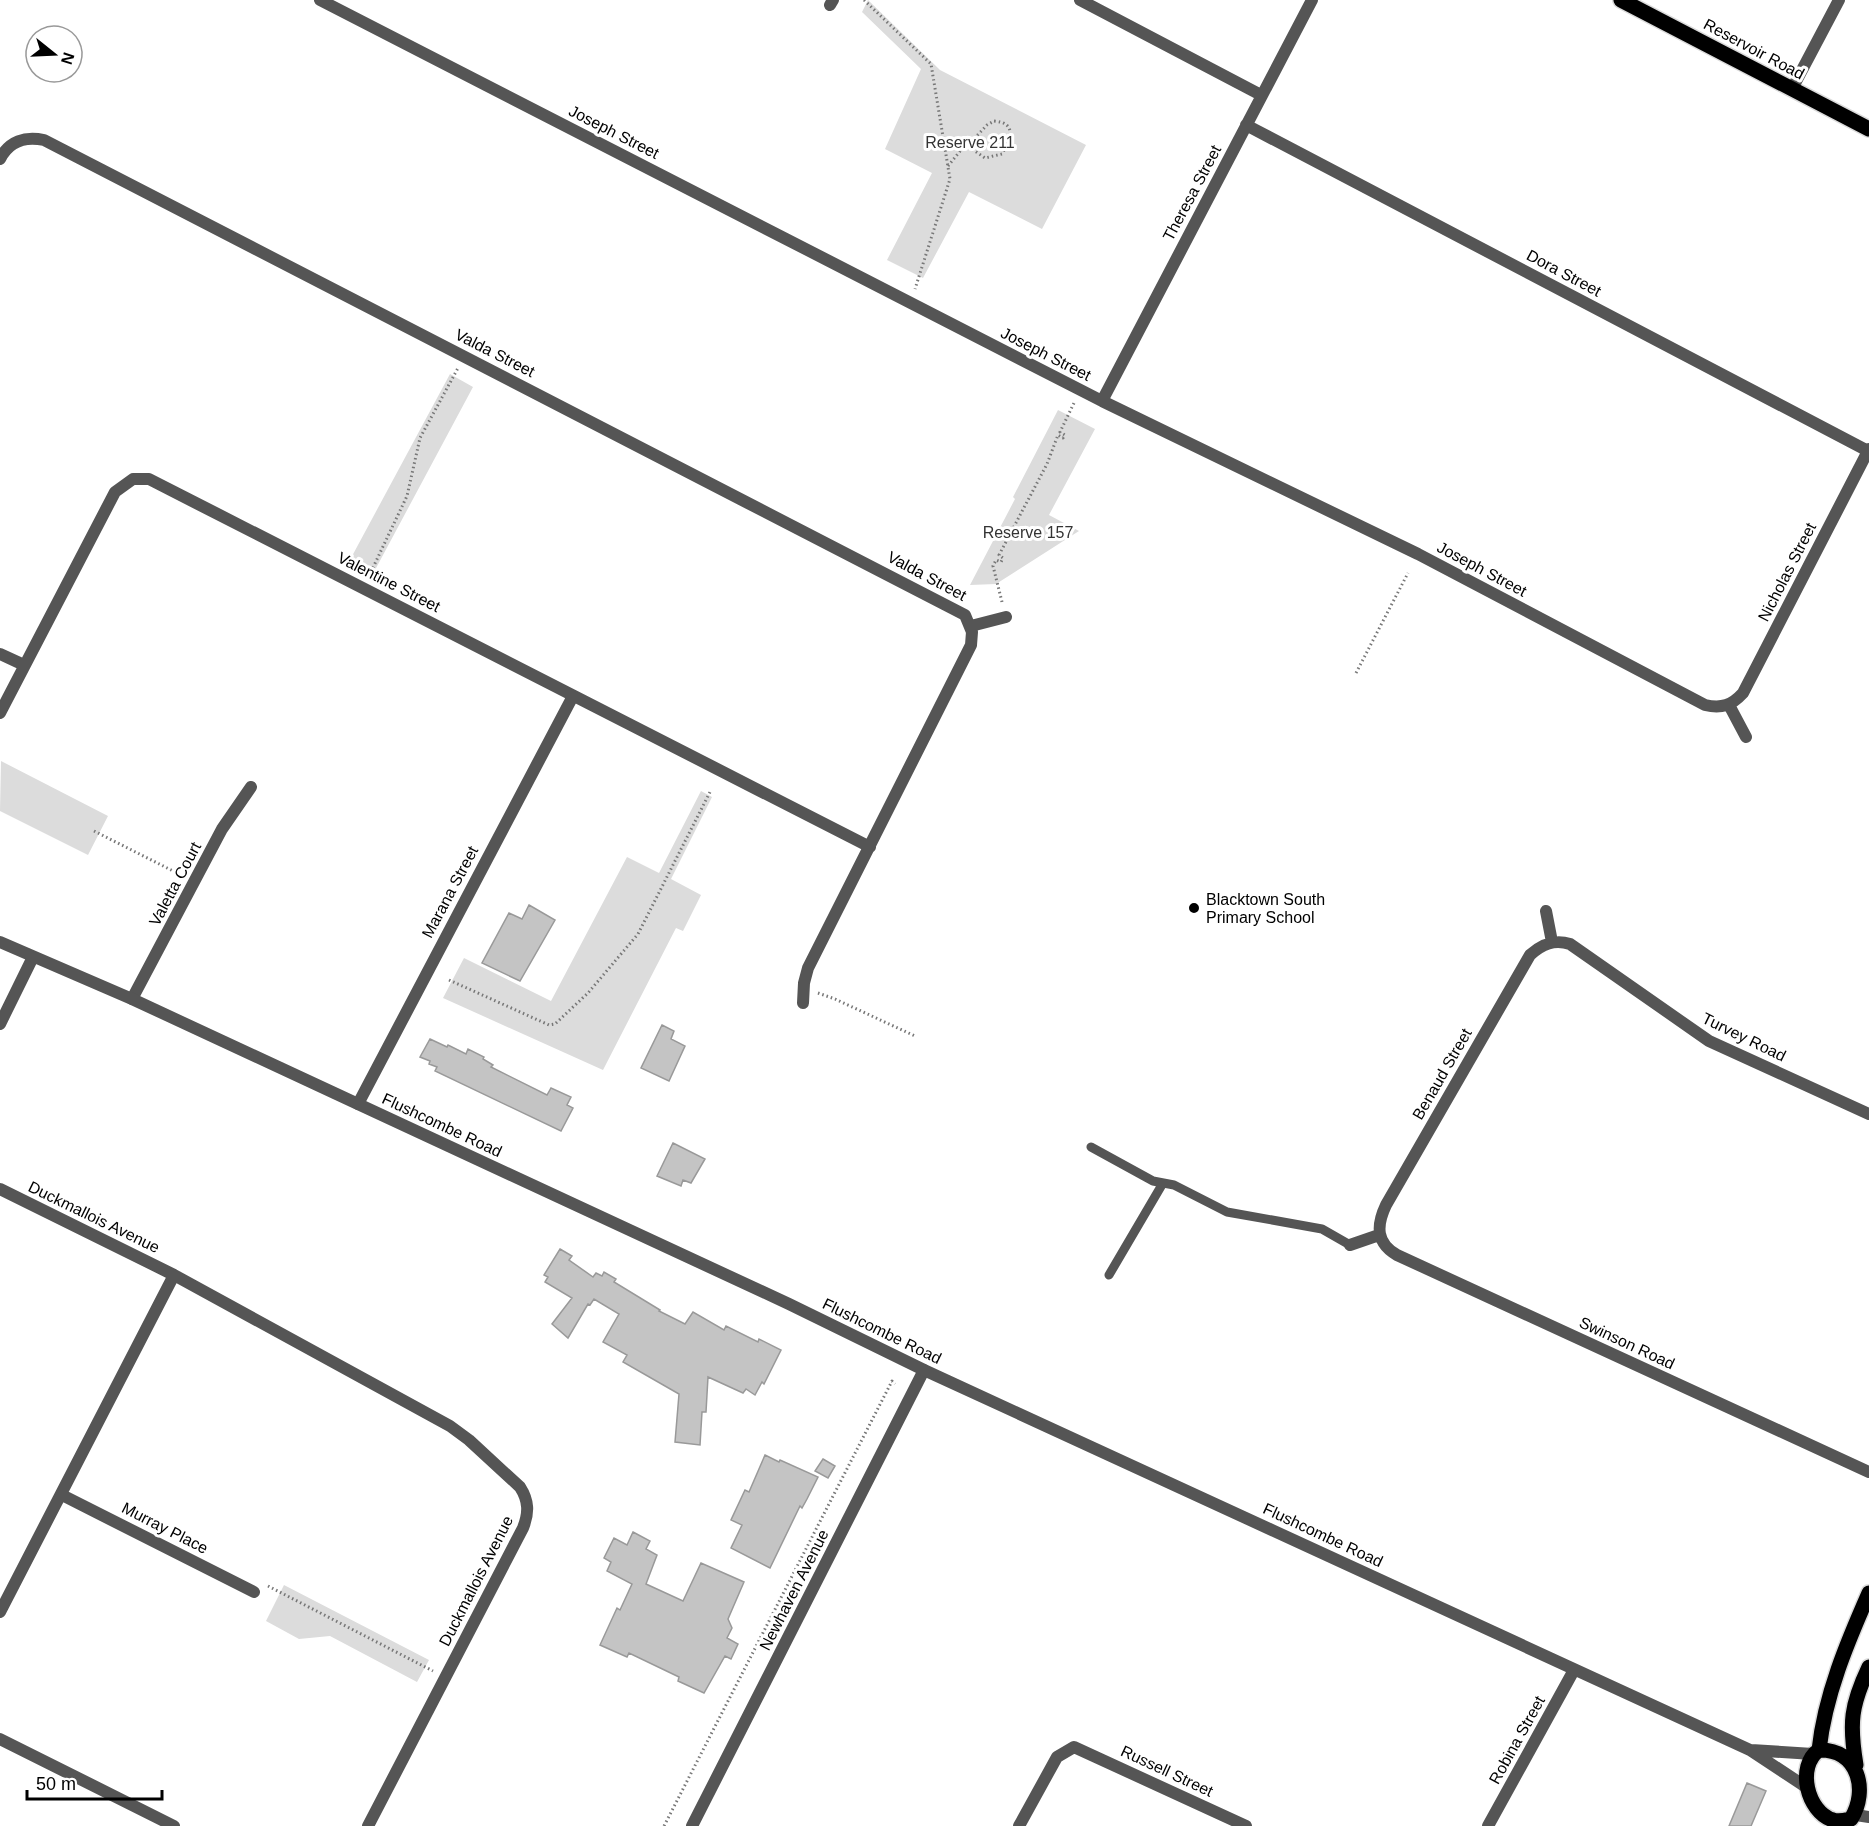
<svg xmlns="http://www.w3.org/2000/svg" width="1869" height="1826" font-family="Arial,sans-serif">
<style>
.green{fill:#dcdcdc}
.building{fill:#c4c4c4;stroke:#999;stroke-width:1.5}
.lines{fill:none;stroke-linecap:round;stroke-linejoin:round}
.primary-casing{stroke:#dbdbdb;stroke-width:18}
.path{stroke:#777;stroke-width:3;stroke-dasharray:1.5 3;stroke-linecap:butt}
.service{stroke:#555;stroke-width:9}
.minor{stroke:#555;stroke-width:12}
.tertiary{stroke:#555;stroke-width:12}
.primary{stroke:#000;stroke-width:15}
.poi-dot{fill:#000;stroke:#fff;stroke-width:2}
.labels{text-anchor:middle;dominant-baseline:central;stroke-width:6;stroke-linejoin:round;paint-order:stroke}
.street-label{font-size:16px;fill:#000;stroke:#fff}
.park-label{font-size:16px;fill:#333;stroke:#fff}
.poi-label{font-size:16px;fill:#000;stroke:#fff;text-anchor:start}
</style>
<rect width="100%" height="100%" fill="#fff"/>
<path class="green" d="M 868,0 L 940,70 L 1086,145 L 1042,229 L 969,192 L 923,278 L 887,260 L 932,173 L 885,149 L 921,69 L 862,12 Z
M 450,374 L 473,387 L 375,570 L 351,558 Z
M 1058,410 L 1095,429 L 1049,515 L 1079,531 L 996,584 L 970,585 L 1015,499 L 1013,497 Z
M 1,761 L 108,816 L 88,855 L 0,811 Z
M 701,791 L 712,797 L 671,879 L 701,895 L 683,931 L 676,928 L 603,1070 L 443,998 L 464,958 L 551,1001 L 627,857 L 659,873 Z
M 284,1585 L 429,1660 L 417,1682 L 330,1636 L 299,1639 L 266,1621 Z"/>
<path class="building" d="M 529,905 L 555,920 L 520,981 L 482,963 L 509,913 L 522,919 Z
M 662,1025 L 674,1031 L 671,1039 L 685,1046 L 669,1081 L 641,1068 Z
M 430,1039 L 447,1047 L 448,1045 L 466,1054 L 468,1049 L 484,1057 L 483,1059 L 493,1065 L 491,1067 L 547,1095 L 551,1088 L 571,1097 L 567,1105 L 573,1108 L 561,1131 L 435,1071 L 437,1067 L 429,1064 L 430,1061 L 420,1057 Z
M 673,1143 L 705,1159 L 691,1183 L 683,1180 L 681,1186 L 657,1176 Z
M 560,1249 L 572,1256 L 569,1260 L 593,1277 L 596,1273 L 602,1276 L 604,1272 L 616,1279 L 614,1282 L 660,1310 L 659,1311 L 685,1324 L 693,1312 L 724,1330 L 726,1326 L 758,1342 L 759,1339 L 781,1350 L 764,1384 L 762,1382 L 755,1395 L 746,1389 L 743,1393 L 708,1377 L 706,1412 L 702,1412 L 700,1445 L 675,1442 L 679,1394 L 623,1362 L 627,1355 L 603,1342 L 619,1314 L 594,1299 L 590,1305 L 588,1304 L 568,1338 L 552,1324 L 572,1298 L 545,1282 L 548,1277 L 544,1275 Z
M 765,1455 L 779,1462 L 780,1460 L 818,1477 L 807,1499 L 802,1508 L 800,1506 L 770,1568 L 731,1548 L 742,1525 L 731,1520 L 745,1490 L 749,1492 Z
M 823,1459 L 835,1466 L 828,1478 L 815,1471 Z
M 633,1532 L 650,1541 L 646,1549 L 657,1555 L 646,1584 L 683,1601 L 701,1563 L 744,1582 L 728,1619 L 732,1628 L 727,1638 L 738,1644 L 731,1659 L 725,1656 L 704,1693 L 678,1681 L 679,1677 L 629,1653 L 627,1657 L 600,1645 L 617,1608 L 620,1610 L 632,1584 L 607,1571 L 611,1562 L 604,1558 L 614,1538 L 627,1545 Z
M 1747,1783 L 1766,1791 L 1751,1826 L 1729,1826 Z"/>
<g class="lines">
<g class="primary-casing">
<path id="primary" d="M 1621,0 L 1869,129
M 1819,1750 C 1858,1749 1869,1790 1851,1819 C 1846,1820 1839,1822 1833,1820 C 1807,1812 1796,1766 1819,1750 Z
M 1819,1750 C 1825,1695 1847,1643 1869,1593
M 1856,1765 C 1849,1723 1851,1705 1869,1667"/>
</g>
<path class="path" d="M 864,0 L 931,64 L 950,179 L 915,289
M 994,121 C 1018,123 1010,139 1002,154 L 985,158 L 972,149 L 971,142 L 987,125 Z
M 948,166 L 965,145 L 971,142
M 369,576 L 407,496 L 420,438 L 458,368
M 1002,602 L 993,566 L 996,560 L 1001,562 L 1003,558 L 999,555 L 1047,464 L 1058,435 L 1063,438 L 1065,435 L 1060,432 L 1074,403
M 1356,673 L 1408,573
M 94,831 L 183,876
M 449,980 L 549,1025 L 555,1024 L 588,993 L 638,934 L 710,792
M 818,993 L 835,999 L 915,1036
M 268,1586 L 433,1671
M 664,1826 L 892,1381 L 895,1384"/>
<path class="service" d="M 1091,1147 L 1153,1181 L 1174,1185 L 1227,1212 L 1322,1229 L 1350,1245
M 1109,1275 L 1163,1183"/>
<path class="minor" d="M 320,0 L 1102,401 L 1418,554 L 1705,705 C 1722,709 1732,705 1743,693 L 1869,449
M 1080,0 L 1261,95
M 830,5 L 833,0
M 1792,89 L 1839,0
M 1246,125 L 1868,451
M 0,159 C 9,141 25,136 44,140 L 965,615 L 972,632 L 971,645 L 808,968 L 804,983 L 803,1003
M 1102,401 L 1312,0
M 971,626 L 1006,617
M 0,654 L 24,665
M 1729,705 L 1746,737
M 0,713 L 115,492 L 133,479 L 149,479 L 870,847
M 1546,911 L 1552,942
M 132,999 L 222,829 L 251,787
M 0,1024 L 33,957
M 358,1104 L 573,696
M 1869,1114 L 1709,1041 L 1570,944 C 1554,939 1542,944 1530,955 L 1386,1205 C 1376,1226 1376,1243 1397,1255 L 1869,1472
M 0,1189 L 174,1275 L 450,1426 L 469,1440 L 520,1487 C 529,1501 529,1513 523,1528 L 368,1826
M 1350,1245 L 1379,1235
M 62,1495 L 254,1592
M 0,1612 L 174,1275
M 0,1739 L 174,1826
M 692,1826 L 924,1370
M 1019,1826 L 1057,1757 L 1074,1747 L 1246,1826
M 1488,1826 L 1574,1670"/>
<path class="tertiary" d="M 0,942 L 132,999 L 358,1104 L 789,1304 L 924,1370 L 1750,1750 L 1806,1787
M 1751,1750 L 1813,1754
M 1856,1815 L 1869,1817"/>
<use href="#primary" class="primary"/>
</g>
<circle class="poi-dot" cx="1194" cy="908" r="6"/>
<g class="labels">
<g class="street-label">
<text transform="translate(1754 49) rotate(28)">Reservoir Road</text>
<text transform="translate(614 132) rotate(27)">Joseph Street</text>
<text transform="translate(1192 193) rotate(-62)">Theresa Street</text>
<text transform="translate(1564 273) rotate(28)">Dora Street</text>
<text transform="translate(495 353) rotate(27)">Valda Street</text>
<text transform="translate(1046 354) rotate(27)">Joseph Street</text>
<text transform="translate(1482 569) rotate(28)">Joseph Street</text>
<text transform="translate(1787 572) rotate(-63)">Nicholas Street</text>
<text transform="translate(927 576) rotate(28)">Valda Street</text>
<text transform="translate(389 582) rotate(27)">Valentine Street</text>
<text transform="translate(175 884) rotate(-62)">Valetta Court</text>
<text transform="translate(450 892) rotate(-62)">Marana Street</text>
<text transform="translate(1744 1037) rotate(26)">Turvey Road</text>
<text transform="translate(1442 1074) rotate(-60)">Benaud Street</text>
<text transform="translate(442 1125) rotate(25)">Flushcombe Road</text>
<text transform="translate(94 1217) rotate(26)">Duckmallois Avenue</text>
<text transform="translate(882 1331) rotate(26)">Flushcombe Road</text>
<text transform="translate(1627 1343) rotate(25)">Swinson Road</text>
<text transform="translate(165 1528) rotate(27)">Murray Place</text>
<text transform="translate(1323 1535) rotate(25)">Flushcombe Road</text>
<text transform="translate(476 1581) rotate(-63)">Duckmallois Avenue</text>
<text transform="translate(794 1590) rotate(-63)">Newhaven Avenue</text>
<text transform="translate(1517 1740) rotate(-61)">Robina Street</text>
<text transform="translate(1167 1771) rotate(25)">Russell Street</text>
</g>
<g class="park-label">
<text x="970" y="142">Reserve 211</text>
<text x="1028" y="532">Reserve 157</text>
</g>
<g class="poi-label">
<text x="1206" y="899">Blacktown South<tspan x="1206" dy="18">Primary School</tspan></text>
</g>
</g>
<g transform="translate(54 54) rotate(108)"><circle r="28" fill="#ffffff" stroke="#999999" stroke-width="1.5"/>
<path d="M0-4.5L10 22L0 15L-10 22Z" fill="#000000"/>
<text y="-9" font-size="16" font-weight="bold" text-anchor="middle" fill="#000000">N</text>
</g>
<path d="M27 1790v9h135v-9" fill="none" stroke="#000000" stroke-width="3"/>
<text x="36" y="1790" font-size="18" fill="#000000" stroke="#ffffff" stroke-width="4.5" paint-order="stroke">50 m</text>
</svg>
